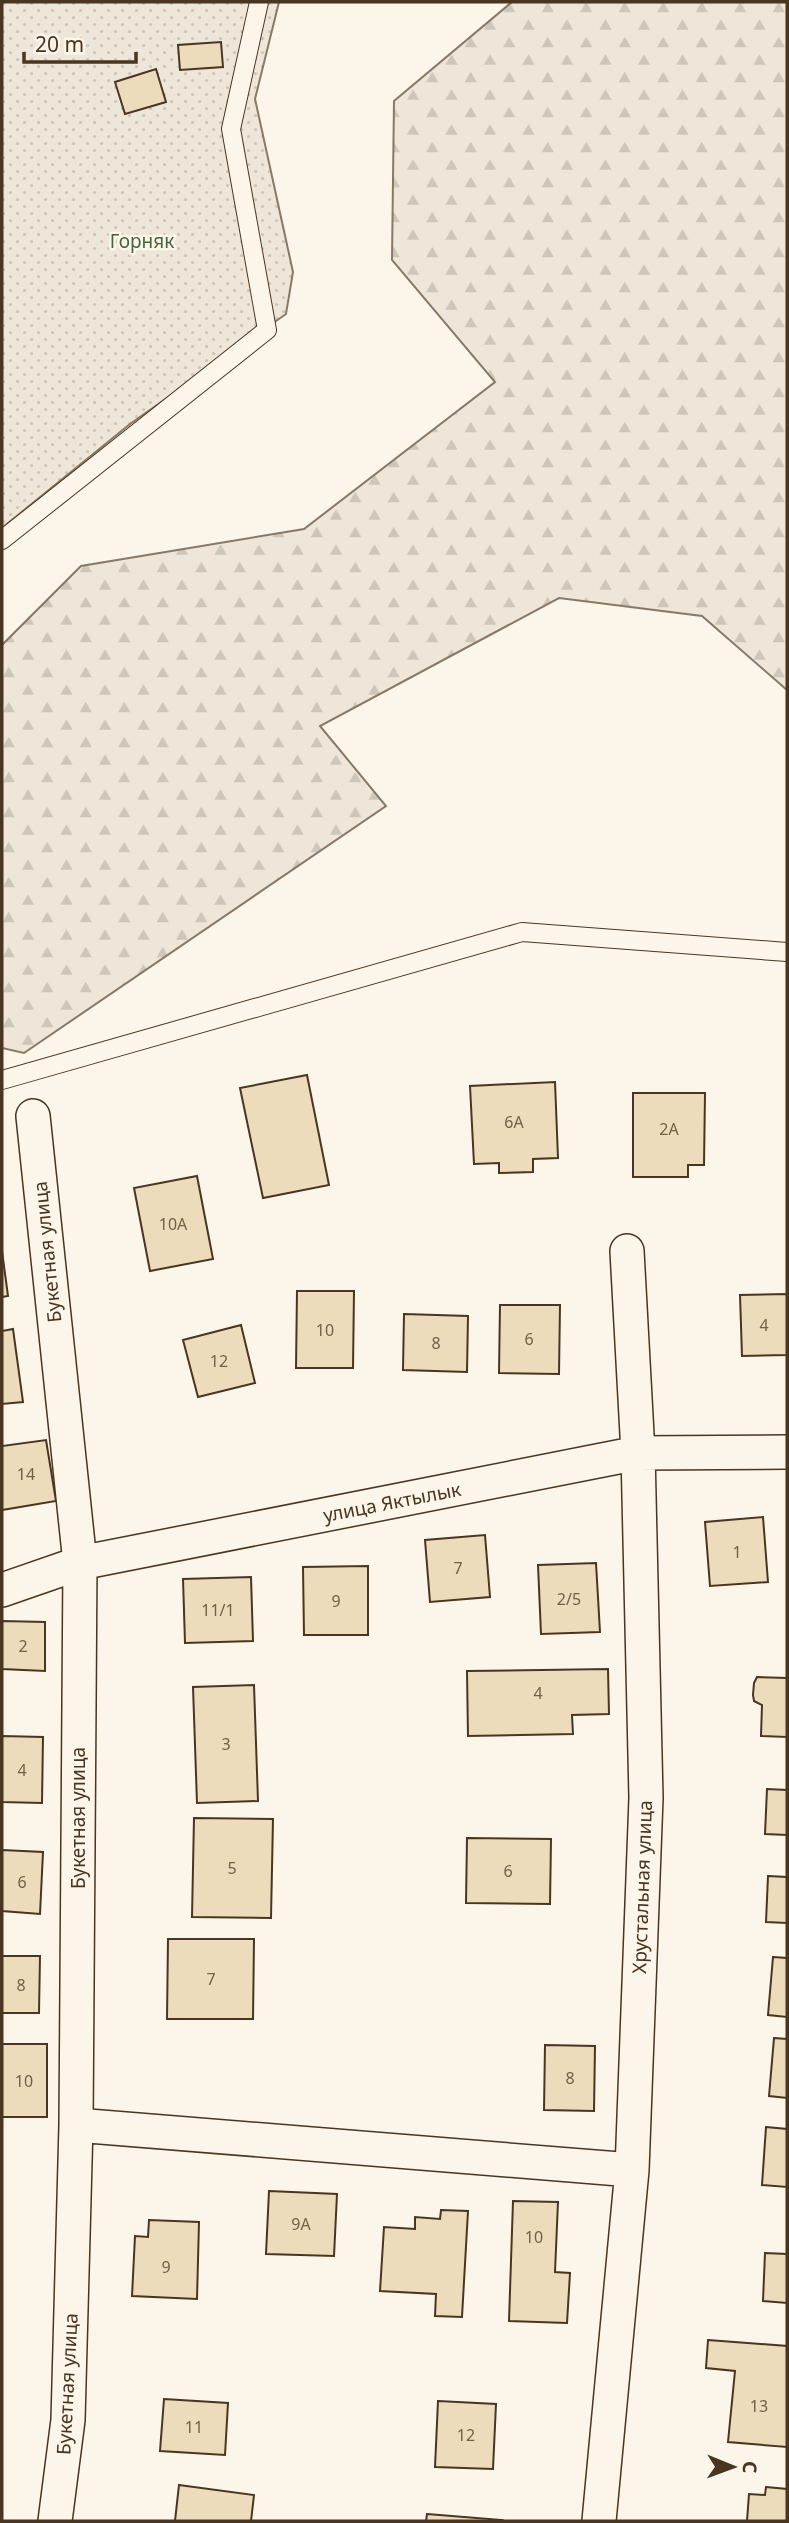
<svg xmlns="http://www.w3.org/2000/svg" width="789" height="2523" font-family="'Noto Sans',sans-serif">
<style>
.grass{fill:url(#grass-dots);stroke:#887966;stroke-width:2}
.forest{fill:url(#forest-firs);stroke:#887966;stroke-width:2}
.building{fill:#ecdcbc;stroke:#4a3520;stroke-width:2}
.lines{fill:none;stroke-linecap:round;stroke-linejoin:round}
.lane-casing{stroke:#4a3520;stroke-width:20}
.street-casing{stroke:#4a3520;stroke-width:36}
.lane{stroke:#fbf6e9;stroke-width:18}
.street{stroke:#fbf6e9;stroke-width:33}
.labels{text-anchor:middle;dominant-baseline:central;stroke-width:5;stroke-linejoin:round;paint-order:stroke}
.number-label{font-size:16px;fill:#725f47}
.park-label{font-size:19px;fill:#436837;stroke:#fbf6e9}
.street-label{font-size:19px;fill:#4a3520;stroke:#fbf6e9}
</style>
<defs>
<pattern id="grass-dots" width="8" height="8" patternUnits="userSpaceOnUse" patternTransform="scale(1.75)"><rect width="8" height="8" fill="#ede6d9"/><path d="M2 2h.1M6 6h.1" fill="none" stroke="#cdc6ba" stroke-width="1.8" stroke-linecap="round"/></pattern>
<pattern id="forest-firs" width="22" height="20" patternUnits="userSpaceOnUse" patternTransform="scale(1.75)"><rect width="22" height="20" fill="#ede6d9"/><path d="M5 1l3.5 6h-7zM16 11l3.5 6h-7z" fill="#cdc6ba"/></pattern>
</defs>
<rect width="100%" height="100%" fill="#fbf6e9"/>
<path class="grass" d="M 2,2 L 279,2 L 255,99 L 293,272 L 286,314 L 130,424 L 2,528 Z"/>
<path class="forest" d="M 512,2 L 787,2 L 787,690 L 702,616 L 559,598 L 320,726 L 386,806 L 24,1053 L 2,1048 L 2,645 L 81,566 L 304,529 L 495,382 L 392,260 L 394,101 Z"/>
<path class="building" d="M 221,42 L 223,67 L 180,70 L 178,45 Z
M 156,69 L 166,102 L 125,114 L 115,82 Z
M 307,1075 L 329,1185 L 263,1198 L 240,1088 Z
M 555,1082 L 558,1158 L 533,1159 L 533,1172 L 499,1173 L 499,1163 L 474,1164 L 470,1086 Z
M 633,1093 L 705,1093 L 704,1165 L 688,1165 L 688,1177 L 633,1177 Z
M 197,1176 L 213,1259 L 150,1271 L 134,1188 Z
M 2,1251 L 8,1296 L 2,1297 Z
M 297,1291 L 354,1291 L 353,1368 L 296,1368 Z
M 787,1294 L 787,1355 L 742,1356 L 740,1295 Z
M 500,1305 L 560,1305 L 559,1374 L 499,1373 Z
M 404,1314 L 468,1316 L 467,1372 L 403,1370 Z
M 241,1325 L 255,1383 L 198,1397 L 183,1340 Z
M 13,1329 L 23,1402 L 2,1404 L 2,1331 Z
M 46,1440 L 56,1501 L 2,1510 L 2,1446 Z
M 763,1517 L 768,1582 L 710,1586 L 705,1522 Z
M 485,1535 L 490,1597 L 430,1602 L 425,1540 Z
M 596,1563 L 600,1632 L 541,1634 L 538,1565 Z
M 368,1566 L 368,1635 L 304,1635 L 303,1567 Z
M 251,1577 L 253,1641 L 185,1643 L 183,1579 Z
M 2,1621 L 45,1622 L 45,1671 L 2,1669 Z
M 608,1669 L 609,1714 L 572,1715 L 573,1734 L 468,1736 L 467,1671 Z
M 757,1677 L 787,1678 L 787,1737 L 761,1736 L 762,1705 L 754,1701 L 753,1695 L 754,1683 Z
M 254,1685 L 258,1801 L 197,1803 L 193,1687 Z
M 2,1736 L 43,1737 L 42,1803 L 2,1802 Z
M 767,1789 L 787,1790 L 787,1835 L 765,1834 Z
M 194,1818 L 273,1819 L 271,1918 L 192,1917 Z
M 467,1838 L 551,1839 L 550,1904 L 466,1903 Z
M 2,1850 L 43,1852 L 40,1914 L 2,1911 Z
M 768,1876 L 787,1877 L 787,1923 L 766,1922 Z
M 168,1939 L 254,1939 L 253,2019 L 167,2019 Z
M 2,1956 L 40,1956 L 39,2013 L 2,2013 Z
M 773,1957 L 787,1958 L 787,2017 L 768,2015 Z
M 774,2038 L 787,2039 L 787,2098 L 769,2096 Z
M 2,2044 L 47,2044 L 47,2117 L 2,2117 Z
M 545,2045 L 595,2046 L 594,2111 L 544,2110 Z
M 766,2127 L 787,2129 L 787,2187 L 762,2185 Z
M 269,2191 L 337,2194 L 334,2256 L 266,2254 Z
M 513,2201 L 558,2202 L 555,2272 L 570,2273 L 567,2323 L 509,2321 Z
M 441,2210 L 468,2211 L 462,2317 L 435,2316 L 436,2294 L 380,2291 L 384,2227 L 415,2229 L 415,2217 L 440,2219 Z
M 149,2220 L 199,2222 L 197,2299 L 132,2296 L 135,2236 L 148,2237 Z
M 765,2253 L 787,2254 L 787,2303 L 763,2301 Z
M 708,2340 L 787,2346 L 787,2447 L 728,2442 L 735,2371 L 706,2368 Z
M 164,2399 L 228,2403 L 225,2455 L 160,2451 Z
M 438,2401 L 496,2404 L 493,2469 L 435,2467 Z
M 179,2485 L 254,2495 L 251,2521 L 175,2521 Z
M 766,2487 L 787,2489 L 787,2521 L 747,2521 L 749,2494 L 765,2495 Z
M 427,2514 L 502,2520 L 501,2521 L 426,2521 Z"/>
<g class="lines">
<g class="lane-casing">
<path id="lane" d="M 2,540 L 267,330 L 231,129 L 259,2
M 2,1080 L 522,932 L 787,952"/>
</g>
<g class="street-casing">
<path id="street" d="M 33,1116 L 80,1563 L 76,2125 L 68,2420 L 55,2521
M 2,1590 L 80,1563 L 638,1453 L 787,1452
M 76,2125 L 632,2170
M 599,2521 L 632,2170 L 646,1798 L 638,1453 L 627,1251"/>
</g>
<use href="#lane" class="lane"/>
<use href="#street" class="street"/>
</g>
<g class="labels">
<g class="number-label">
<text x="514" y="1122">6А</text>
<text x="669" y="1129">2А</text>
<text x="173" y="1224">10А</text>
<text x="764" y="1325">4</text>
<text x="325" y="1330">10</text>
<text x="529" y="1339">6</text>
<text x="436" y="1343">8</text>
<text x="219" y="1361">12</text>
<text x="26" y="1474">14</text>
<text x="737" y="1552">1</text>
<text x="458" y="1568">7</text>
<text x="569" y="1599">2/5</text>
<text x="336" y="1601">9</text>
<text x="218" y="1610">11/1</text>
<text x="23" y="1646">2</text>
<text x="538" y="1693">4</text>
<text x="226" y="1744">3</text>
<text x="22" y="1770">4</text>
<text x="232" y="1868">5</text>
<text x="508" y="1871">6</text>
<text x="22" y="1882">6</text>
<text x="211" y="1979">7</text>
<text x="21" y="1985">8</text>
<text x="570" y="2078">8</text>
<text x="24" y="2081">10</text>
<text x="301" y="2224">9А</text>
<text x="534" y="2237">10</text>
<text x="166" y="2267">9</text>
<text x="759" y="2406">13</text>
<text x="194" y="2427">11</text>
<text x="466" y="2435">12</text>
</g>
<g class="park-label">
<text x="142" y="241">Горняк</text>
</g>
<g class="street-label">
<text transform="translate(47 1252) rotate(-96)">Букетная улица</text>
<text transform="translate(392 1502) rotate(-11)">улица Яктылык</text>
<text transform="translate(78 1818) rotate(-90)">Букетная улица</text>
<text transform="translate(642 1887) rotate(-88)">Хрустальная улица</text>
<text transform="translate(67 2384) rotate(-87)">Букетная улица</text>
</g>
</g>
<rect width="789" height="2523" fill="none" stroke="#4a3520" stroke-width="7"/>
<g transform="translate(733 2467) rotate(91)" stroke="#fbf6e9" stroke-width="5" paint-order="stroke">
<path d="M0-5L12 26L0 18L-12 26Z" fill="#4a3520"/>
<text y="-10" font-size="19" font-weight="bold" text-anchor="middle" fill="#4a3520">С</text>
</g>
<path d="M24 52v10h112v-10" fill="none" stroke="#4a3520" stroke-width="3.5"/>
<text x="35" y="52" font-size="21" fill="#4a3520" stroke="#fbf6e9" stroke-width="5" paint-order="stroke">20 m</text>
</svg>
